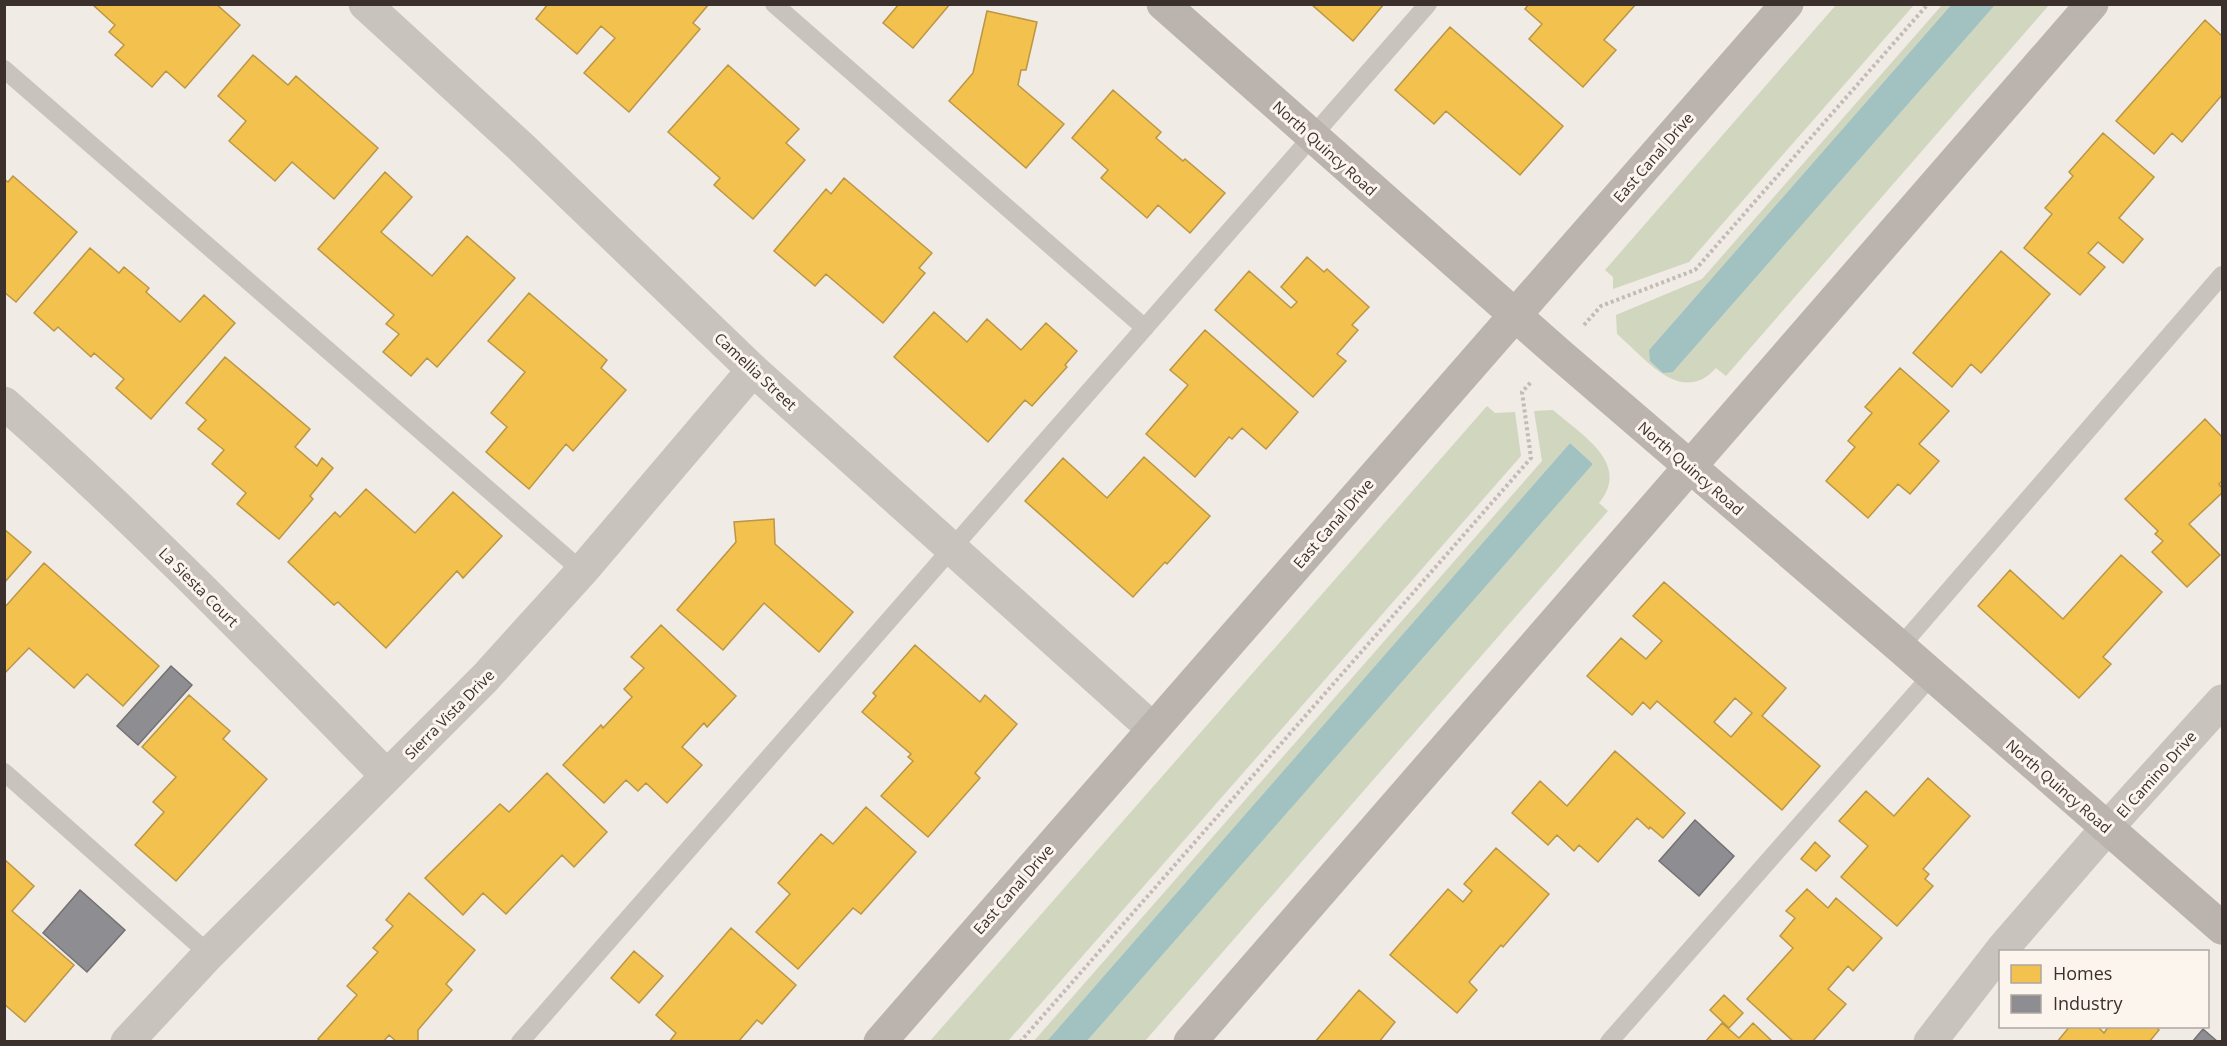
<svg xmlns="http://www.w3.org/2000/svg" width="2227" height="1046" font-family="'Open Sans',sans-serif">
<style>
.green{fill:#d1d6bf}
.water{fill:#a1c2c1}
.homes{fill:#f2c14e;stroke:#bb9644;stroke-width:1.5;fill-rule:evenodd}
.industry{fill:#8d8d92;stroke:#747173;stroke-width:1.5}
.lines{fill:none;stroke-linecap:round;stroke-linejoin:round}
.path{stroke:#c2bbb6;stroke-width:4;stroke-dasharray:3 3;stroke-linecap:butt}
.lane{stroke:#c9c3be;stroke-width:18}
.street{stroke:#c9c3be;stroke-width:33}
.secondary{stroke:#bab3ae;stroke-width:33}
.labels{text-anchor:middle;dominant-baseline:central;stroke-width:6;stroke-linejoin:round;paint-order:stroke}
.street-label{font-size:15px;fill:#3b302b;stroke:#fbf5ee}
</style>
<rect width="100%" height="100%" fill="#f0ebe5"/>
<path class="green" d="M 1836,5 L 1914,5 L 1689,262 L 1613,289 L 1613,277 L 1605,270 Z
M 1942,5 L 1951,5 L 1649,350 L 1673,372 L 1995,5 L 2049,5 L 1726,376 L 1716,368 C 1681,407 1645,358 1617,334 L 1616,315 L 1702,279 Z
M 1487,406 L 1495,413 L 1515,412 L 1521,456 L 1008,1041 L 930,1041 Z
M 1553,410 C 1580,434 1632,463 1599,503 L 1608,511 L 1145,1041 L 1087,1041 L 1593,464 L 1570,443 L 1047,1041 L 1033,1042 L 1542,461 L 1534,411 Z"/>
<path class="water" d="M 1951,5 L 1995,5 L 1673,372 L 1663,373 L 1650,361 L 1649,350 Z
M 1570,443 L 1593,464 L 1087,1041 L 1047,1041 Z"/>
<path class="homes" d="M 92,4 L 216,4 L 240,25 L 185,88 L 166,71 L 152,87 L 115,55 L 124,45 L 109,32 L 115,25 Z
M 548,4 L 709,4 L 693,23 L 700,29 L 629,112 L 584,73 L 615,38 L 601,26 L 577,54 L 536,19 Z
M 950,4 L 913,48 L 883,23 L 899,4 Z
M 1311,4 L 1384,4 L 1353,41 Z
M 1529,4 L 1636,4 L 1604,40 L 1616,50 L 1583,87 L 1529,39 L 1542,24 L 1525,9 Z
M 987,11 L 1037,22 L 1026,70 L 1021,70 L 1018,85 L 1064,124 L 1026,168 L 949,101 L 973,73 Z
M 2205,20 L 2222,36 L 2222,95 L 2182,142 L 2172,133 L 2154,154 L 2116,121 Z
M 1450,27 L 1563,126 L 1520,175 L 1446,111 L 1434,124 L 1395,90 Z
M 253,55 L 288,85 L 296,76 L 378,148 L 334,199 L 292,162 L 275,181 L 229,141 L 246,121 L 218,96 Z
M 728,65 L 799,129 L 786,143 L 805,160 L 753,219 L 714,185 L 720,178 L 668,132 Z
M 1113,90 L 1161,132 L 1156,138 L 1183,161 L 1185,159 L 1225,193 L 1190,233 L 1158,205 L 1147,218 L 1101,178 L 1108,170 L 1072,138 Z
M 2103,133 L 2154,177 L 2119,218 L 2143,239 L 2123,263 L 2098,242 L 2088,253 L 2105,267 L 2080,295 L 2024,248 L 2052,214 L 2045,208 L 2073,176 L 2069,172 Z
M 385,172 L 412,197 L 381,232 L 432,276 L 467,236 L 515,278 L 437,367 L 427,358 L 411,376 L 383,352 L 399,334 L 386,324 L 394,315 L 318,249 Z
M 13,176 L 77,232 L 16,302 L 4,292 L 4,179 L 8,182 Z
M 844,178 L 932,253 L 919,268 L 925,273 L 883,323 L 826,274 L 815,286 L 774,251 L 826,189 L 831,194 Z
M 90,248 L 119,273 L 124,267 L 149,288 L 146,292 L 180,322 L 204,295 L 235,323 L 151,419 L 116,388 L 124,379 L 94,353 L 91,357 L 58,327 L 54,331 L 34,313 Z
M 2001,251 L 2050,294 L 1981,373 L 1971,364 L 1952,387 L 1913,353 Z
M 1307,257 L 1324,272 L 1327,269 L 1369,307 L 1352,325 L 1358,330 L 1337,354 L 1346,361 L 1313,397 L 1215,310 L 1249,271 L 1291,308 L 1297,302 L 1281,287 Z
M 529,293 L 607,360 L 601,368 L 626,390 L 573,451 L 566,444 L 529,489 L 486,452 L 507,427 L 491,413 L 525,372 L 488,341 Z
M 934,312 L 967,342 L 987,319 L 1021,350 L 1046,323 L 1077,351 L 1065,365 L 1067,367 L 1032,406 L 1025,400 L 988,442 L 894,357 Z
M 1205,330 L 1298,412 L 1266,449 L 1242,428 L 1232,439 L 1229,437 L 1195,477 L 1146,434 L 1188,385 L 1170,370 Z
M 225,357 L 310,429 L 295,447 L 317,466 L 322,458 L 333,468 L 310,496 L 313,499 L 279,539 L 237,504 L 246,493 L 212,464 L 224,450 L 198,429 L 206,420 L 186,403 Z
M 1900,368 L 1949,411 L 1919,444 L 1939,461 L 1910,494 L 1898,484 L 1868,518 L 1826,481 L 1855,447 L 1848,441 L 1872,413 L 1865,407 Z
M 2205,419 L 2222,437 L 2222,481 L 2219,484 L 2222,488 L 2222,493 L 2189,524 L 2220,555 L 2187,587 L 2152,552 L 2163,541 L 2155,534 L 2158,531 L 2125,499 Z
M 1144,457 L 1210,516 L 1167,564 L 1165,562 L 1133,597 L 1025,501 L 1063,458 L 1107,498 Z
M 366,489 L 415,533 L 453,492 L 502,536 L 463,578 L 457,571 L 386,648 L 338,602 L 334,605 L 288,562 L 335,512 L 340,517 Z
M 774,519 L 775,544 L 853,612 L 819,652 L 764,603 L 723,650 L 677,610 L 736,542 L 734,522 Z
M 4,529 L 31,552 L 4,583 Z
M 2121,555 L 2162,592 L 2103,657 L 2111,664 L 2079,698 L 1978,606 L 2010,570 L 2063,619 Z
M 44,563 L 159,666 L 123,706 L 87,674 L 74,688 L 29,648 L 4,674 L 4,608 Z
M 1664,582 L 1786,688 L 1762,716 L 1820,766 L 1782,810 L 1657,701 L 1650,709 L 1643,702 L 1632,715 L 1587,676 L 1621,638 L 1646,659 L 1662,641 L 1633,616 ZM 1735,698 L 1752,713 L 1731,737 L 1714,722 Z
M 661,625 L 736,696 L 707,727 L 704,723 L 682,747 L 702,765 L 667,803 L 646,783 L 638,791 L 626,780 L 604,803 L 563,765 L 601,725 L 603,728 L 632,697 L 624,689 L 644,668 L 631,657 Z
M 915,645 L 980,702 L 985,695 L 1017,724 L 975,773 L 980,778 L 928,837 L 881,796 L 913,761 L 908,757 L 911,754 L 862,712 L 876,696 L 873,693 Z
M 189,695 L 230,731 L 223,739 L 267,779 L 176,881 L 135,845 L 164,812 L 153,802 L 176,777 L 142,747 Z
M 1615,751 L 1685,813 L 1663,838 L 1650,827 L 1649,829 L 1637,818 L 1598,862 L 1579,845 L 1574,851 L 1557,835 L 1548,845 L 1512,813 L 1540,781 L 1567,806 Z
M 547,773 L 607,832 L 574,867 L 562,855 L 506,914 L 483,893 L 463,915 L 425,878 L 500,804 L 509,812 Z
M 1928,778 L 1970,816 L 1923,869 L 1929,874 L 1925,879 L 1933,886 L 1897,926 L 1841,877 L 1868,846 L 1839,821 L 1866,791 L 1894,816 Z
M 866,807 L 916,852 L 861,914 L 853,908 L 798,969 L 756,932 L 790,894 L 778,883 L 821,834 L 833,844 Z
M 1815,842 L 1830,856 L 1816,871 L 1801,859 Z
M 1496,848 L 1549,894 L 1503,947 L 1501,945 L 1469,982 L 1477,990 L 1457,1013 L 1390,955 L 1448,889 L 1463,902 L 1472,891 L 1464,884 Z
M 4,859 L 34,886 L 12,911 L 74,965 L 25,1022 L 4,1004 Z
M 1807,889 L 1828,908 L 1836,898 L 1882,938 L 1853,971 L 1848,966 L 1828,989 L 1846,1004 L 1812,1042 L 1794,1042 L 1747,999 L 1793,948 L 1780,936 L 1795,918 L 1786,911 Z
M 409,893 L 475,950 L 446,984 L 452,990 L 418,1030 L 418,1042 L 397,1042 L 389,1035 L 383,1042 L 321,1042 L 318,1039 L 357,995 L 347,986 L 378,952 L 373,948 L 393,926 L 386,920 Z
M 731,928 L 796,985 L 762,1024 L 757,1020 L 738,1042 L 669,1042 L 676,1033 L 656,1015 Z
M 634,951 L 663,976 L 639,1003 L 611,978 Z
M 1359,990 L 1395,1022 L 1379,1042 L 1315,1042 Z
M 1724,995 L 1743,1013 L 1729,1028 L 1710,1010 Z
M 1722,1023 L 1739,1038 L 1753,1023 L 1773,1042 L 1705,1042 Z
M 2070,1026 L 2097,1026 L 2104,1033 L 2109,1026 L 2156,1026 L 2159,1030 L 2149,1042 L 2057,1042 Z"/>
<path class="industry" d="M 171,666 L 192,685 L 138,745 L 117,726 Z
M 1695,820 L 1734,856 L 1699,896 L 1659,861 Z
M 80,890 L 125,930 L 87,972 L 43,933 Z
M 2203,1029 L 2218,1042 L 2192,1042 Z"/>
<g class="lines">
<path class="path" d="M 1584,325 L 1601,306 L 1695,270 L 1928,4
M 1020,1042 L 1531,458 L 1522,392 L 1532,381"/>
<path class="lane" d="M 774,4 L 1145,328
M 4,69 L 582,571
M 1900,647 L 2222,275
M 4,772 L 209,954
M 520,1042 L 1428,4
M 1609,1042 L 1932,675"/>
<path class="street" d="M 365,4 L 521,147 L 753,370 L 1153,729
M 4,403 C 138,521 262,649 387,776
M 127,1042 L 209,954 L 485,678 L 582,571 L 753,370
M 1930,1042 L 2003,948 L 2107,828 L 2222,701"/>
<path class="secondary" d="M 1163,4 L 1558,353 L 1900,647 L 2222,928
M 880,1042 L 1787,4
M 1190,1042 L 2092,4"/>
</g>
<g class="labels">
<g class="street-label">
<text transform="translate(1325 148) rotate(42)">North Quincy Road</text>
<text transform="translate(1653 157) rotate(-49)">East Canal Drive</text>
<text transform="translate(756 371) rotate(43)">Camellia Street</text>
<text transform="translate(1691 468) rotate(41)">North Quincy Road</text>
<text transform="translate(1333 523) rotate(-49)">East Canal Drive</text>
<text transform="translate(199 587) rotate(45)">La Siesta Court</text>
<text transform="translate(449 714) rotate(-45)">Sierra Vista Drive</text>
<text transform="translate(2156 774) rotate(-48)">El Camino Drive</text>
<text transform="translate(2059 786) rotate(41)">North Quincy Road</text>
<text transform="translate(1013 889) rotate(-49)">East Canal Drive</text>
</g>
</g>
<rect width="2227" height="1046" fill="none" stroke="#3b302b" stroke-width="12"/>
<rect x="1999" y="950" width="210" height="78" fill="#fbf5ee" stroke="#aea6a0" stroke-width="1.5"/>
<rect x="2011" y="965" width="30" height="18" fill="#f2c14e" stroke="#aea6a0" stroke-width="1.5"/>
<text x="2053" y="980" font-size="18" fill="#3b302b">Homes</text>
<rect x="2011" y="995" width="30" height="18" fill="#8d8d92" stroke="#aea6a0" stroke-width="1.5"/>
<text x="2053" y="1010" font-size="18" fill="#3b302b">Industry</text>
</svg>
